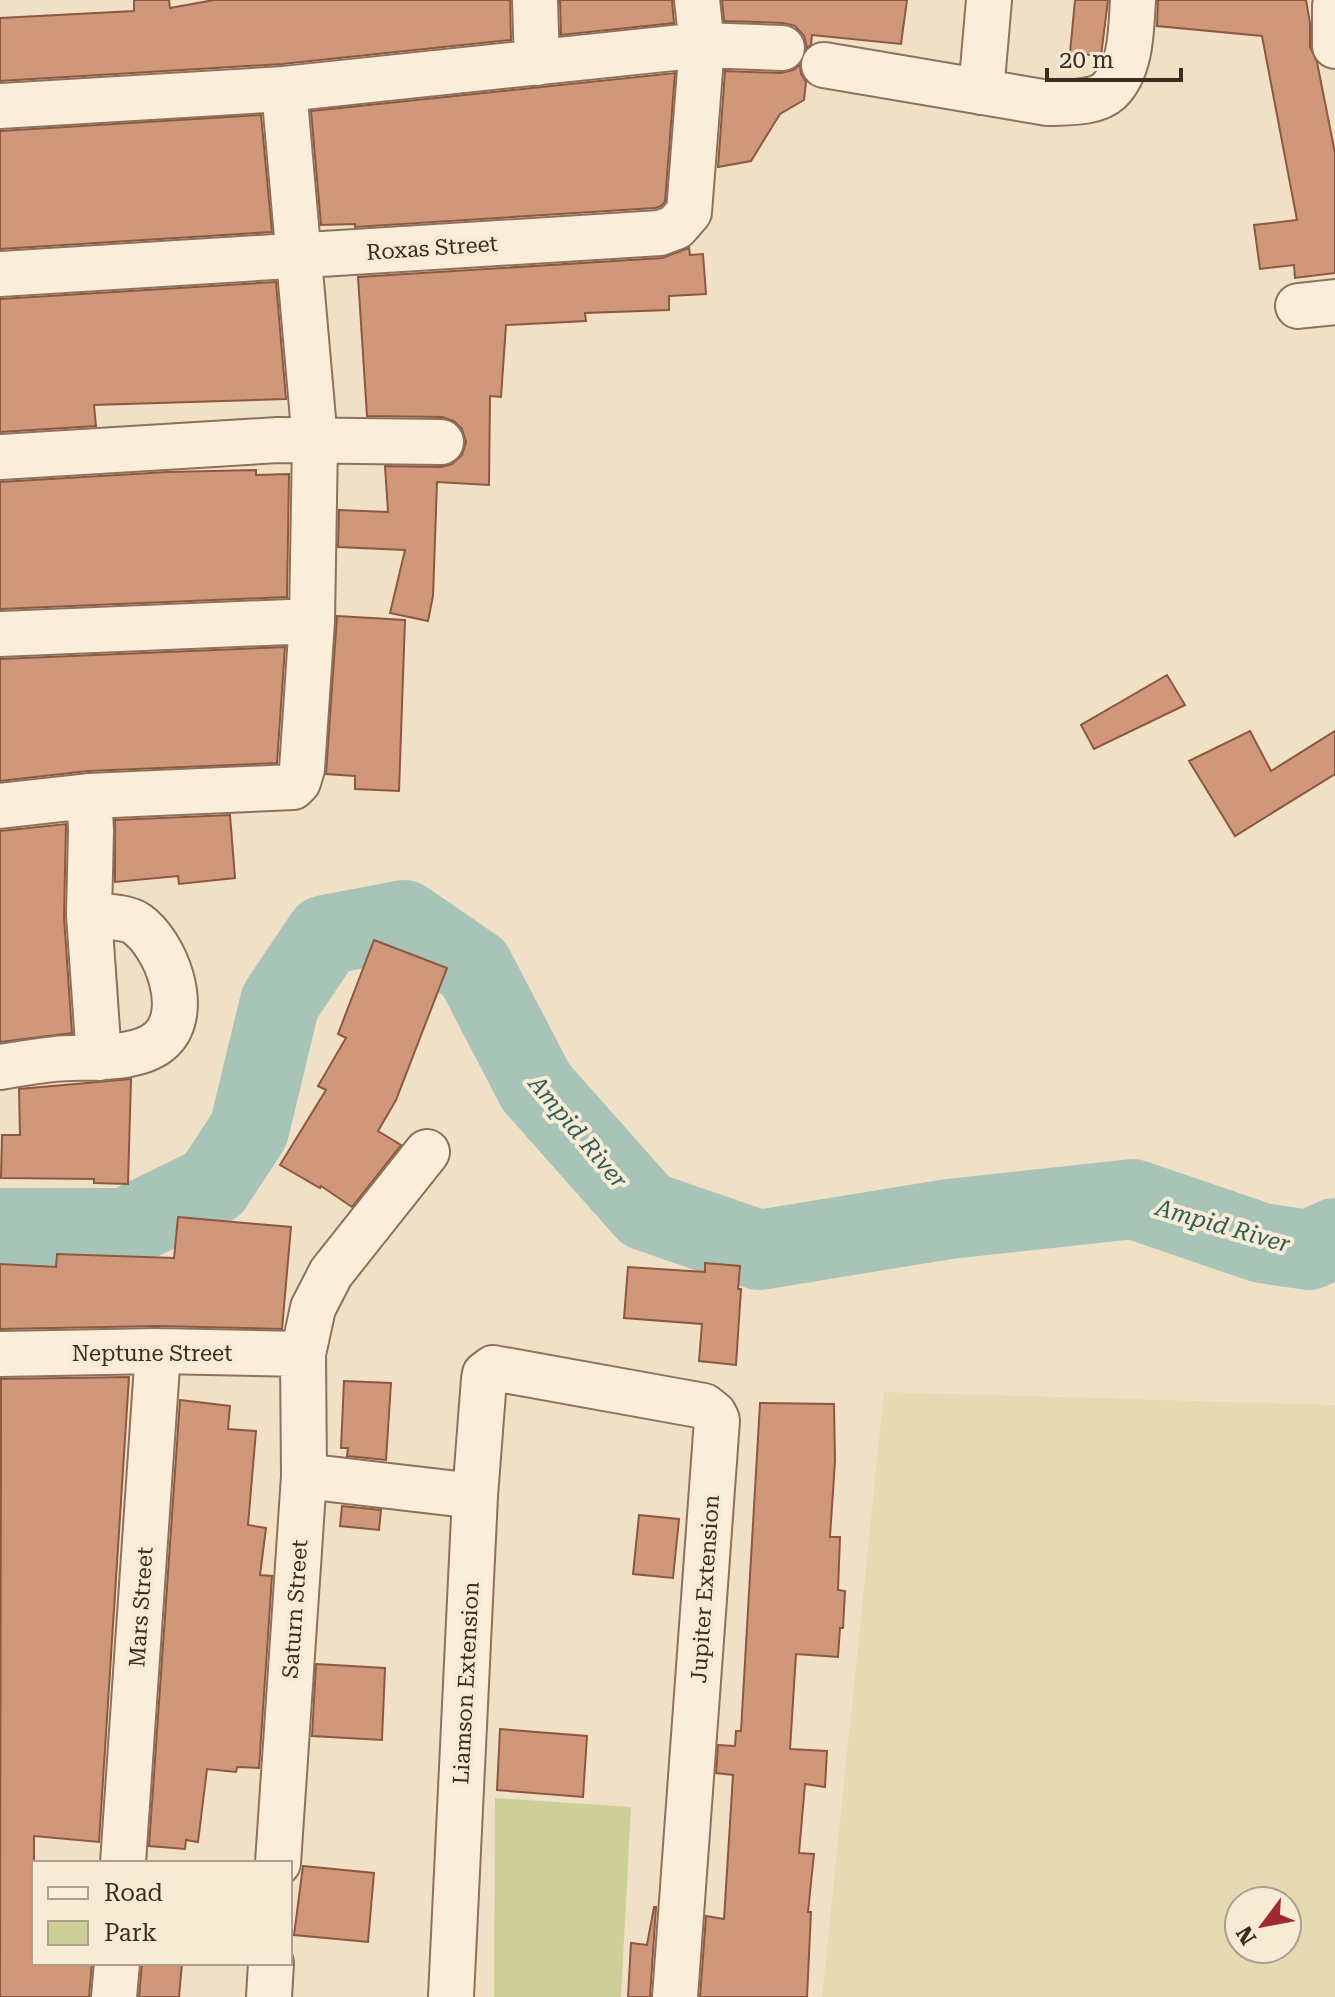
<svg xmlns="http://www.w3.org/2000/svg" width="1335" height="1997" font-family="'Roboto Serif',serif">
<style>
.farmland{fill:#e6dab3;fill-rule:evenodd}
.green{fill:#cdcf99}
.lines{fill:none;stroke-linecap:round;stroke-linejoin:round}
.river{stroke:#a8c4b9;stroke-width:80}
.building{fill:#d0977b;stroke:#8d583f;stroke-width:2}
.minor-casing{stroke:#8d715b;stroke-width:48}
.minor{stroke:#faeeda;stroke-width:44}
.labels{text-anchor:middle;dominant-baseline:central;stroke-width:8;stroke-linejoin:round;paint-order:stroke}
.street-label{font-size:22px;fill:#3d2b1f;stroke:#f7ebd6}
.water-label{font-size:24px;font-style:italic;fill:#2e5d56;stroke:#f7ebd6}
</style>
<rect width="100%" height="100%" fill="#f0e1c6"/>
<path class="farmland" d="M 884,1392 L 1335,1405 L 1335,1997 L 822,1997 ZM 1239,1901 L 1287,1901 L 1287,1949 L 1239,1949 Z"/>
<path class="green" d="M 495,1798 L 631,1807 L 621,1997 L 494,1997 Z"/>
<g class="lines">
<path class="river" d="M 0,1228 L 125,1228 L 213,1185 L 249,1130 L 280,1002 L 325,935 L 404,920 L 474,968 L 536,1087 L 646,1211 L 759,1250 L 949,1219 L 1133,1199 L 1262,1243 L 1309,1250 L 1335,1238"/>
</g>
<path class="building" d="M 134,0 L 169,0 L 170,8 L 214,0 L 510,0 L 511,40 L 282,64 L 0,81 L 0,18 L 134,11 Z
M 560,0 L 672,0 L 674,23 L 561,35 Z
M 722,0 L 907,0 L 901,44 L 812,35 L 811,45 L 807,48 L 804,36 L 795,26 L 783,23 L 724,21 Z
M 1075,0 L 1108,0 L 1101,56 L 1070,53 Z
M 1158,0 L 1306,0 L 1310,23 L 1310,47 L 1317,62 L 1335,153 L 1335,273 L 1295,278 L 1294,265 L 1260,269 L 1254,225 L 1297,220 L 1262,36 L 1157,26 Z
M 800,65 L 801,74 L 806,82 L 804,100 L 780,114 L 751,161 L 718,167 L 725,71 L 781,73 L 793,70 Z
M 675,73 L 665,202 L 661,206 L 655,208 L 355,227 L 355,224 L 321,225 L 311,111 Z
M 261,115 L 272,232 L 0,249 L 0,131 Z
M 689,248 L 690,255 L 703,254 L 706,294 L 669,296 L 669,310 L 585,313 L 586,321 L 506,325 L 501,397 L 490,396 L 489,485 L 437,482 L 433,596 L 428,621 L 390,613 L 405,550 L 338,547 L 339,510 L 388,512 L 385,466 L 441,467 L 452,464 L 462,455 L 466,442 L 462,429 L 454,421 L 442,417 L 367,416 L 358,277 L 662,258 Z
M 276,282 L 286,399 L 94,405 L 96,426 L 0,432 L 0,299 Z
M 256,470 L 256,475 L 289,474 L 287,597 L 0,609 L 0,482 L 167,472 Z
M 337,616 L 405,620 L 399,791 L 355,789 L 355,776 L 326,774 Z
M 285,647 L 277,763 L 88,771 L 0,781 L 0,659 Z
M 1167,675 L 1185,705 L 1094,749 L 1081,725 Z
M 1250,731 L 1271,771 L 1335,731 L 1335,774 L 1235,836 L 1189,761 Z
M 230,815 L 235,878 L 179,884 L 178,876 L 115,882 L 115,820 Z
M 66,824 L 64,917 L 72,1033 L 0,1042 L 0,831 Z
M 374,940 L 447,968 L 396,1100 L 378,1131 L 401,1145 L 352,1207 L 321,1186 L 320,1188 L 280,1165 L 326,1090 L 318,1086 L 346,1038 L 338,1034 Z
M 131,1079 L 128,1184 L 94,1183 L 94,1179 L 1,1178 L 2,1135 L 20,1135 L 19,1089 Z
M 178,1217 L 291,1227 L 282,1329 L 158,1326 L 0,1329 L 0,1264 L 56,1267 L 57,1254 L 174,1258 Z
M 705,1263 L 740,1266 L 738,1289 L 741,1289 L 736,1365 L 699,1361 L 702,1324 L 624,1318 L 628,1267 L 705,1272 Z
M 129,1377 L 99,1842 L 34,1836 L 34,1963 L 92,1963 L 89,1997 L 0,1997 L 1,1379 Z
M 344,1381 L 391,1383 L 386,1460 L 347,1456 L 348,1448 L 341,1448 Z
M 180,1400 L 230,1406 L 228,1429 L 256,1431 L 248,1525 L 266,1528 L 260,1575 L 272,1576 L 259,1768 L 237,1767 L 236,1772 L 207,1769 L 198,1842 L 186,1840 L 185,1849 L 149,1846 Z
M 760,1403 L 834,1404 L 835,1461 L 830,1537 L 840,1537 L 838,1590 L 845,1591 L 843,1628 L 840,1628 L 838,1657 L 796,1654 L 790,1749 L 827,1751 L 825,1787 L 805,1784 L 799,1853 L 814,1854 L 808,1912 L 811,1912 L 807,1997 L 700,1997 L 706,1916 L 724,1919 L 733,1775 L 716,1773 L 718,1745 L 735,1746 L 736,1731 L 741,1731 Z
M 342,1506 L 381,1510 L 379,1530 L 340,1526 Z
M 639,1515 L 679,1519 L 673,1578 L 633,1574 Z
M 316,1664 L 385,1668 L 382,1740 L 312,1736 Z
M 500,1729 L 587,1736 L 583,1797 L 497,1790 Z
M 303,1866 L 374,1873 L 368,1942 L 294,1935 Z
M 654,1907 L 656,1907 L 650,1997 L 628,1997 L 631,1943 L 647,1945 Z
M 142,1963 L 182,1963 L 179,1997 L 139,1997 Z"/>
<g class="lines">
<g class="minor-casing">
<path id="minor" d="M 535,0 L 537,63
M 1335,6 L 1335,46
M 824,65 L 1048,103 C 1066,102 1095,104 1109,91 C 1132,69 1131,28 1133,0
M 981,92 L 989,0
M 0,106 L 284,89 L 702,45 L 782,48
M 0,274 L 660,233 L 676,227 L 689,212 L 702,45 L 697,0
M 1298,306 L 1335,302
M 0,457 L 278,440 L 441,442
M 0,634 L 312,621
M 89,796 L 91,830 L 89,915 L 99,1058
M 0,806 L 89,796 L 293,787 L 298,782 L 302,769 L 312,621 L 315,441 L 284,89
M 0,1067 C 18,1064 37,1061 55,1059 C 85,1056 139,1062 162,1039 C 191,1010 166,945 137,924 C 126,916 103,917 89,915
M 0,1354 L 158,1351 L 303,1354
M 304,1476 L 475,1496
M 123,1863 L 158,1351
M 278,1863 L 304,1476 L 303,1354 L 313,1308 L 331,1273 L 427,1152
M 114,1997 L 117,1963
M 269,1997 L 271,1963
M 451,1997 L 475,1496 L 484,1379 L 485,1374 L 493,1368 L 704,1406 L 714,1414 L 717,1420 L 675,1997"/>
</g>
<use href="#minor" class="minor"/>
</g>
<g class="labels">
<g class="street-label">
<text transform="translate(432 248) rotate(-4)">Roxas Street</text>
<text x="152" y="1353">Neptune Street</text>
<text transform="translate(705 1589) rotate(-86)">Jupiter Extension</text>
<text transform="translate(141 1607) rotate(-86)">Mars Street</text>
<text transform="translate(295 1609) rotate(-86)">Saturn Street</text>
<text transform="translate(466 1683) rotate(-87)">Liamson Extension</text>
</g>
<g class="water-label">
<text transform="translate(578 1132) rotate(50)">Ampid River</text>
<text transform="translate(1223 1226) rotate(16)">Ampid River</text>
</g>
</g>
<rect x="32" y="1861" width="260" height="104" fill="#f7ebd6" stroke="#ad9e8d" stroke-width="2"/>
<rect x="48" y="1887" width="40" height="12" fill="#faeeda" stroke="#ad9e8d" stroke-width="2"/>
<text x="104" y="1901" font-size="24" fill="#3d2b1f">Road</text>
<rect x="48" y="1921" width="40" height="24" fill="#cdcf99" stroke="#ad9e8d" stroke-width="2"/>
<text x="104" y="1941" font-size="24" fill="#3d2b1f">Park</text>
<g transform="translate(1263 1925) rotate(238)"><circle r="38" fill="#f7ebd6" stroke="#ad9e8d" stroke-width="2"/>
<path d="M0-6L14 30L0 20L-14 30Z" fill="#9f2832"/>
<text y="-12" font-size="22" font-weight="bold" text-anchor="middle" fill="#3d2b1f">N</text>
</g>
<path d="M1047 68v12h134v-12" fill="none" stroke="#3d2b1f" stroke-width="4"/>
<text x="1059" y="68" font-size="24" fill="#3d2b1f" stroke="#f7ebd6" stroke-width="6" paint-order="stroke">20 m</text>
</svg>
